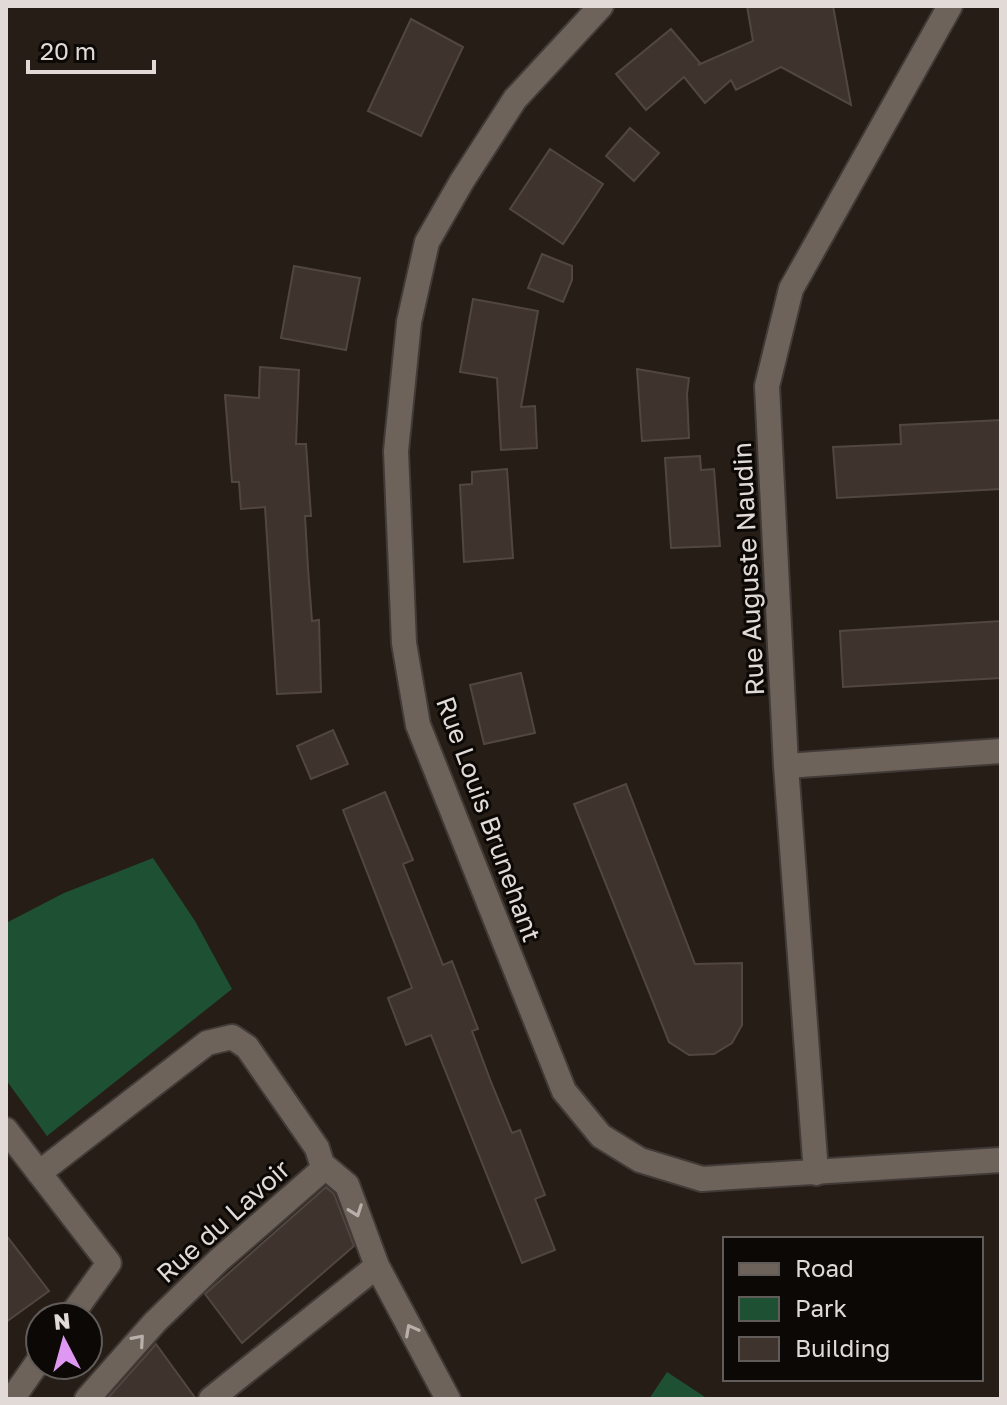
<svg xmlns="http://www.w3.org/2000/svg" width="1007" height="1405" font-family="'Golos Text',sans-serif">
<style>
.green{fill:#1e5134}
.building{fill:#3e342d;stroke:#524740;stroke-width:2}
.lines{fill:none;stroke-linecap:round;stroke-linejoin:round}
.minor-casing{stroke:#413a36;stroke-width:28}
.minor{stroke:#6e635b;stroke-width:24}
.oneway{stroke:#b9b0ab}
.labels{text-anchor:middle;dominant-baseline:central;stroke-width:6;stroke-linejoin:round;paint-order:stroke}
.street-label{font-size:26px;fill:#e1dad6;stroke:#0b0806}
</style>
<rect width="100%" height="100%" fill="#251d16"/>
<path class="green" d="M 153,858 L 195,921 L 232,989 L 47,1136 L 6,1080 L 6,923 L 64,893 Z
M 667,1372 L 708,1399 L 649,1399 Z"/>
<path class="building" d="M 747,6 L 833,6 L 851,105 L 781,67 L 736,90 L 731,80 L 705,103 L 684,77 L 646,110 L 616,74 L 671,29 L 700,63 L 698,65 L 753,41 Z
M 411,19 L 463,47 L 421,136 L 368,111 Z
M 630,128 L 659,153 L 634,181 L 606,156 Z
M 550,149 L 603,184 L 563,244 L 510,209 Z
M 542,254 L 572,266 L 572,280 L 563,302 L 528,288 Z
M 294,266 L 360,278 L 346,350 L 281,338 Z
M 473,299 L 538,311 L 521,407 L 535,406 L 537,448 L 501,450 L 497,378 L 460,372 Z
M 260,367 L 299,370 L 296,444 L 306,444 L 311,516 L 305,516 L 308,568 L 312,621 L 319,620 L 321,692 L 277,694 L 265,507 L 241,509 L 239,482 L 232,482 L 225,395 L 259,398 Z
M 637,369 L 689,378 L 687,394 L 689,438 L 642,441 Z
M 1001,420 L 1001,489 L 837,498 L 833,447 L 901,444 L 900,425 Z
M 700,456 L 701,470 L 714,469 L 720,546 L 671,548 L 665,458 Z
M 507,469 L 513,558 L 464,562 L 460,485 L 472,484 L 472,472 Z
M 1001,621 L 1001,678 L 843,687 L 840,631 Z
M 521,673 L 535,733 L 484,744 L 470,685 Z
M 333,730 L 348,764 L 311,779 L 297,746 Z
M 626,784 L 695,964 L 742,963 L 742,1025 L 732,1043 L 714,1054 L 689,1055 L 669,1042 L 574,804 Z
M 385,792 L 413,860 L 403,864 L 443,965 L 452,961 L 478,1029 L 472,1031 L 491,1082 L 512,1133 L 520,1130 L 545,1195 L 535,1199 L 555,1250 L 522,1263 L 431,1035 L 406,1045 L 388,998 L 412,988 L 343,810 Z
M 326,1187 L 334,1194 L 354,1246 L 242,1343 L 205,1294 Z
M 6,1235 L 49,1291 L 6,1322 Z
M 156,1344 L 196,1399 L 107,1399 Z"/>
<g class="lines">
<g class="minor-casing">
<path id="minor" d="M 601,6 L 515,99 L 462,181 L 427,242 L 409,322 L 396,451 L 404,643 L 418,725 L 564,1091 L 601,1136 L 640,1160 L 702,1179 L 1001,1160
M 786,766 L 1001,751
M 6,1130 L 109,1263 L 70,1317
M 322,1164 L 347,1185 L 377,1266
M 39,1173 L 207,1043 L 232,1037 L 247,1047 L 317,1148 L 322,1164 L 321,1171 L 219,1260 L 155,1322 L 87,1399
M 816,1173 L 786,766 L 767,386 L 791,289 L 950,6
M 12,1399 L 40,1359
M 211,1399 L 377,1266 L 448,1399"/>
</g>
<use href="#minor" class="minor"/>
</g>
<defs><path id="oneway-chevron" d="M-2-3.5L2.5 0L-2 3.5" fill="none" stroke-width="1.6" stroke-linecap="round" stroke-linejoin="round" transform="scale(2)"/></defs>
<g class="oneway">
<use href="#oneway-chevron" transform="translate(356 1211) rotate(70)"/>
<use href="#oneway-chevron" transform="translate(411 1330) rotate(-118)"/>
<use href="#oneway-chevron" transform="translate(139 1340) rotate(-49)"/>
</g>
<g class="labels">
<g class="street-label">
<text transform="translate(748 569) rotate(-93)">Rue Auguste Naudin</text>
<text transform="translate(489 819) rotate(70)">Rue Louis Brunehant</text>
<text transform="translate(223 1221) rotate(-42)">Rue du Lavoir</text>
</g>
</g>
<rect width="1007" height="1405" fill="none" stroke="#e1dad6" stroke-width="16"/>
<rect x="723" y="1237" width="260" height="144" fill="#0b0806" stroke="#615c59" stroke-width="2"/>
<rect x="739" y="1263" width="40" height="12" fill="#6e635b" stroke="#615c59" stroke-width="2"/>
<text x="795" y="1277" font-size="24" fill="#e1dad6">Road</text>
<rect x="739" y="1297" width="40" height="24" fill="#1e5134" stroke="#615c59" stroke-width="2"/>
<text x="795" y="1317" font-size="24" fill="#e1dad6">Park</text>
<rect x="739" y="1337" width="40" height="24" fill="#3e342d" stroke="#615c59" stroke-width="2"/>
<text x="795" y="1357" font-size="24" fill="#e1dad6">Building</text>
<g transform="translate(64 1341) rotate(354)"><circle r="38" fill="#0b0806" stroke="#615c59" stroke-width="2"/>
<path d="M0-6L14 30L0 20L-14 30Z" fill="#de98f2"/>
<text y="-12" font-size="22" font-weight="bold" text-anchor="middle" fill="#e1dad6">N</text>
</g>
<path d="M28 60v12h126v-12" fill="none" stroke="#e1dad6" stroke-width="4"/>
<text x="40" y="60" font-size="24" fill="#e1dad6" stroke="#0b0806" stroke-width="6" paint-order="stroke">20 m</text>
</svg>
